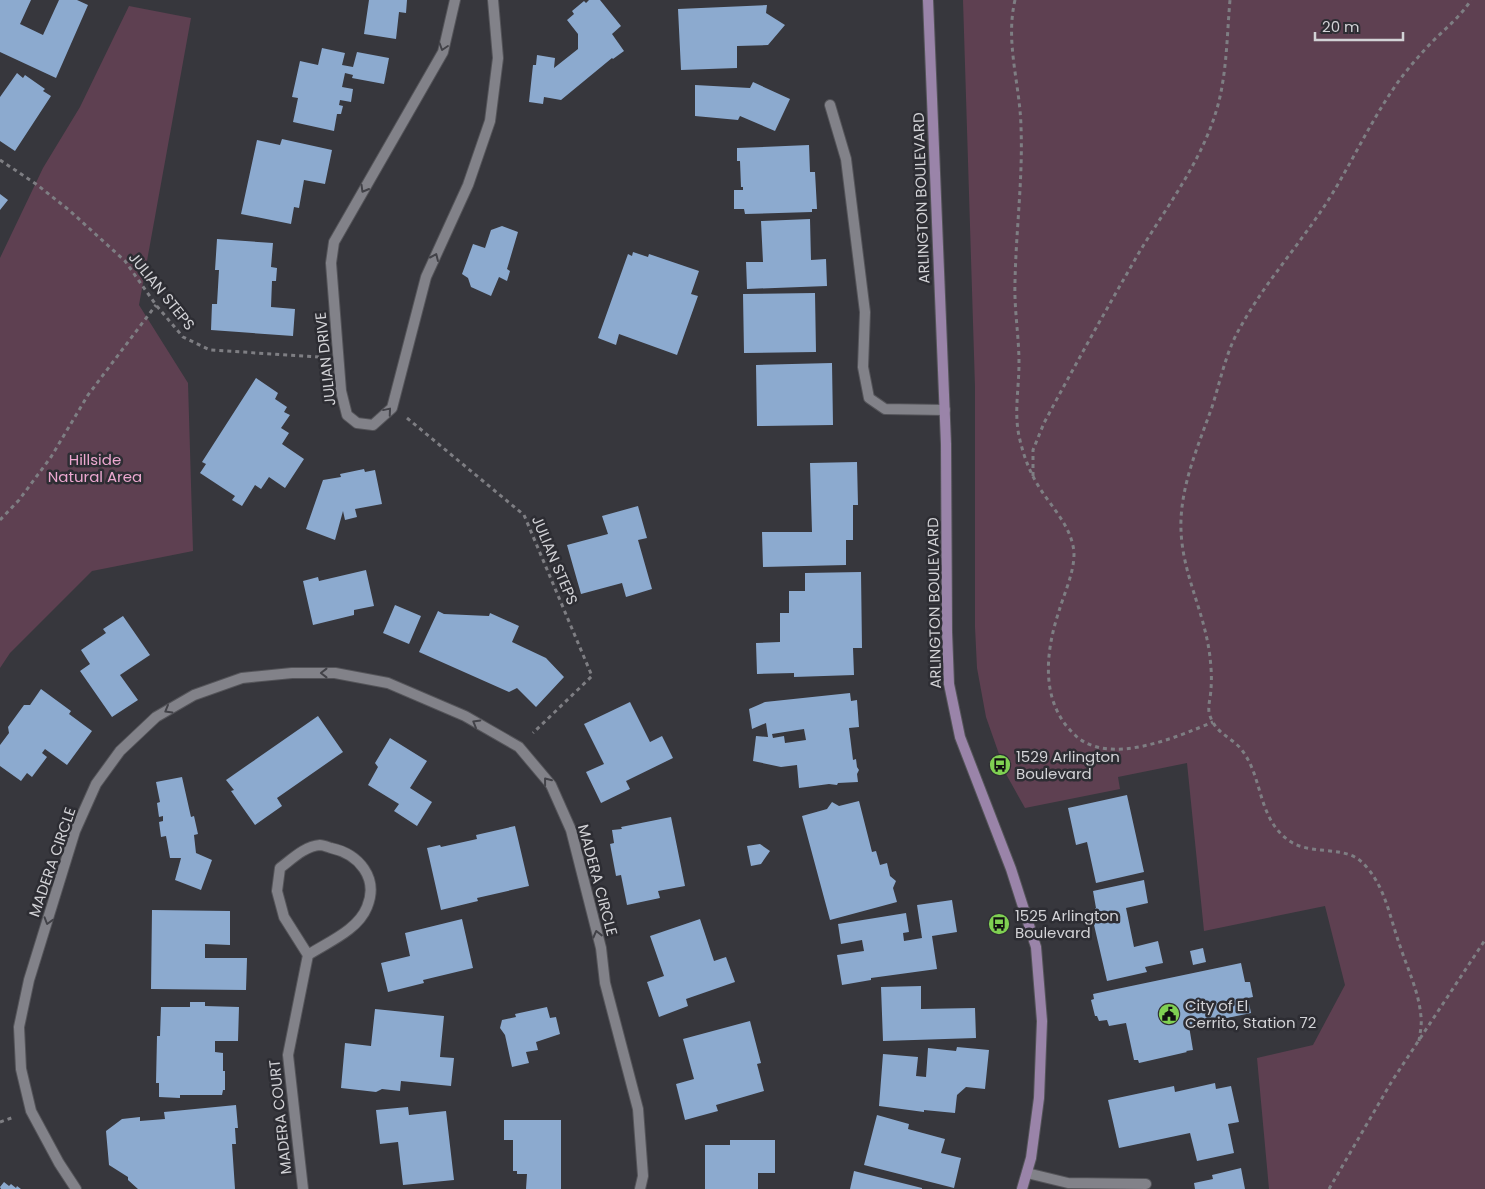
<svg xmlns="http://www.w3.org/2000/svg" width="1485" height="1189" font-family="Poppins,sans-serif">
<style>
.green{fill:#5e4051}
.building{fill:#8caacf;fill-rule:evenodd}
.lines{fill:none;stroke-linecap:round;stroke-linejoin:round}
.lane-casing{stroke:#545459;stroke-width:12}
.street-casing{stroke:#545459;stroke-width:12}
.secondary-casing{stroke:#545459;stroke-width:12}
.path{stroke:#7e7e83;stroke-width:3;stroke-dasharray:4 4;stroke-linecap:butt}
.lane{stroke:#828289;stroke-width:10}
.street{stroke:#828289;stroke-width:10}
.secondary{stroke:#9a84a9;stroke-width:10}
.oneway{stroke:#424248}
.labels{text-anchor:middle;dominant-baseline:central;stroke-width:5;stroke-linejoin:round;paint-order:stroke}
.street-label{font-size:15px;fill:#d2d2d6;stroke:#2d2d33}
.park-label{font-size:15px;fill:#eca8d0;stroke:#2d2d33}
.poi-label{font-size:15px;fill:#d2d2d6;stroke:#2d2d33;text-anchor:start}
</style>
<rect width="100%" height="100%" fill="#37373d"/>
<path class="green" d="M 963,0 L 1485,0 L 1485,1189 L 1269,1189 L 1257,1058 L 1313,1045 L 1345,985 L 1325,906 L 1204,931 L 1187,763 L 1118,777 L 1120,789 L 1025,808 L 1006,774 L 986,717 L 977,668 L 975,627 L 975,387 Z
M 129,6 L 191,18 L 139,305 L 188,383 L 193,551 L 92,571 L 10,653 L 0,668 L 0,258 L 43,168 L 80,107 Z"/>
<path class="building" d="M 0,0 L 31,0 L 20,24 L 43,35 L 59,0 L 77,0 L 88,5 L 56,78 L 0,52 Z
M 369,0 L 407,0 L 406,13 L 399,12 L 396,39 L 364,34 Z
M 589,0 L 600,0 L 621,26 L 612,34 L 624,51 L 613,59 L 612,58 L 561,100 L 544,97 L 543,104 L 529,102 L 533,65 L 536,65 L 537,55 L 555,58 L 554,68 L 578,49 L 578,34 L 567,20 L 574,14 L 572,11 L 584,1 L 586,3 Z
M 767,5 L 766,13 L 785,25 L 768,45 L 737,46 L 737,68 L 681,70 L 678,9 Z
M 322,48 L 345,53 L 342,65 L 353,67 L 357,52 L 389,58 L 384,84 L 352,78 L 353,75 L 345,73 L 342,87 L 353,89 L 351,102 L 340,100 L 339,105 L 343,106 L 341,114 L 337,114 L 334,131 L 293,122 L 298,98 L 292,97 L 300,61 L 318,65 Z
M 17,73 L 23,78 L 25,75 L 45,89 L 43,91 L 51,96 L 15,151 L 0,141 L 0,97 Z
M 753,82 L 790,99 L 775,131 L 740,116 L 738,120 L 695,116 L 695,85 L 750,88 Z
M 282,139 L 332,150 L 325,184 L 304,180 L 299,208 L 294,207 L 291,224 L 241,214 L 257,140 L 280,145 Z
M 809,145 L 810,172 L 815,172 L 817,209 L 812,209 L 812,212 L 745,214 L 744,209 L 734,209 L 734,190 L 743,190 L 743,187 L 741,187 L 740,161 L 737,161 L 737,148 Z
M 0,194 L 8,200 L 0,210 Z
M 810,219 L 811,260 L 826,259 L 827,286 L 747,289 L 746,262 L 763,262 L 761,221 Z
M 502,226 L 518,232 L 507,269 L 510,271 L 507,281 L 499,277 L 491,296 L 471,287 L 468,278 L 462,274 L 473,244 L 485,248 L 491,230 Z
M 217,239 L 273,243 L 271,267 L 277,268 L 276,281 L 272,281 L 271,307 L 295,309 L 293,336 L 211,330 L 212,304 L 217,304 L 219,270 L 215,270 Z
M 633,252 L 648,257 L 649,254 L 699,271 L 691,294 L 698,296 L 677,355 L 619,334 L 616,345 L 598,338 L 628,254 L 632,256 Z
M 815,293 L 816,352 L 744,353 L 743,294 Z
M 832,363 L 833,425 L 757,426 L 756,365 Z
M 256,378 L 278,393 L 275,399 L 287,407 L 284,412 L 290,415 L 281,428 L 289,433 L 282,444 L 304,459 L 285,488 L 269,477 L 261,489 L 255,485 L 242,506 L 232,500 L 235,496 L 200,473 L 206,464 L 202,462 Z
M 857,462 L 858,505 L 853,505 L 853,540 L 846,540 L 846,565 L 763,567 L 762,532 L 812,532 L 810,463 Z
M 364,469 L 365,472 L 375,470 L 382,504 L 355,509 L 357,517 L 345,520 L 343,511 L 335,540 L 306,529 L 323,480 L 341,477 L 340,474 Z
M 638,506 L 647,538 L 638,540 L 652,589 L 626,597 L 622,583 L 581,594 L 567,545 L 608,534 L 602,516 Z
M 366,570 L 374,606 L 354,610 L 354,615 L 313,625 L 303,581 L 318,577 L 319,581 Z
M 861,572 L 862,648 L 853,648 L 854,675 L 794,677 L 794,673 L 757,674 L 756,643 L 780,642 L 780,613 L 789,613 L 789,591 L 805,591 L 805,573 Z
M 395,605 L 421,616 L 409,644 L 383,633 Z
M 438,611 L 444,614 L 489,616 L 490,613 L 519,626 L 512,642 L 546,658 L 564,677 L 536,707 L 517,688 L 509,692 L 419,652 Z
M 123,616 L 150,655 L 120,675 L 138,700 L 112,717 L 80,671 L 90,664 L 81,650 L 106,633 L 103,629 Z
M 41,689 L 71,711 L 69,714 L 92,731 L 67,765 L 45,749 L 42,753 L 47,757 L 32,777 L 27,773 L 21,781 L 0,766 L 0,745 L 9,733 L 8,727 L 24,705 L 30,705 Z
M 850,693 L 851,701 L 857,700 L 859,727 L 849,728 L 853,760 L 856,759 L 857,767 L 859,770 L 857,774 L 858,782 L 838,783 L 837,785 L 829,784 L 799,788 L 797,765 L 781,767 L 753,761 L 756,736 L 768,737 L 766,723 L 752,729 L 749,709 L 765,702 ZM 804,729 L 806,740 L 785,743 L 784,736 L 773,738 L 772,734 Z
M 630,702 L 650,742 L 662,736 L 673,758 L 626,781 L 630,789 L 601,803 L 586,772 L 604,764 L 584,724 Z
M 318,716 L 343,752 L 277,798 L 282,806 L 255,825 L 231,791 L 234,790 L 226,780 Z
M 390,738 L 427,761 L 410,788 L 432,802 L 417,826 L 394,811 L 399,804 L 368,785 L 378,767 L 375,763 Z
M 182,777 L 191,817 L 194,816 L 198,834 L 194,835 L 196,853 L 212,860 L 201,890 L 175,880 L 181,858 L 170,858 L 166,836 L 161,837 L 159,822 L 163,821 L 163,816 L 159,817 L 157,803 L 160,802 L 156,782 Z
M 1127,795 L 1144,872 L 1096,883 L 1087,842 L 1076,845 L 1068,808 Z
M 859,801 L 872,852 L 876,851 L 880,865 L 887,863 L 890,876 L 896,881 L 893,888 L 897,902 L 830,920 L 802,816 L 827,809 L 832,802 L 839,806 Z
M 671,817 L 685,886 L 658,891 L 660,898 L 627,905 L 621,875 L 616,876 L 610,844 L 614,843 L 612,830 L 622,829 L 621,827 Z
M 515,826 L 529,886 L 477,898 L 478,901 L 441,910 L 427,848 L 440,845 L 441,847 L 477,839 L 476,835 Z
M 760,844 L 770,851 L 761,864 L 751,866 L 747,846 Z
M 1144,880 L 1148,903 L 1126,908 L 1134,947 L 1158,941 L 1163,963 L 1145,967 L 1147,972 L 1107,981 L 1091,912 L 1095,911 L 1095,908 L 1096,908 L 1093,891 Z
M 952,900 L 957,932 L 932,936 L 937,969 L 871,978 L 871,980 L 842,985 L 837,955 L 864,951 L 862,940 L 841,944 L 838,924 L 906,913 L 909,932 L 903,933 L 904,941 L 922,938 L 917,905 Z
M 152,910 L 230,911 L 230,945 L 205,944 L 205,958 L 247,958 L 246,990 L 151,989 Z
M 462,919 L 473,968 L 423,980 L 424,983 L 388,992 L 381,963 L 410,956 L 405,933 Z
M 700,919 L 714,961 L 726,957 L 735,982 L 686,999 L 688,1006 L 659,1017 L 647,982 L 664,976 L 650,936 Z
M 1203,948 L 1206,962 L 1193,965 L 1190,951 Z
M 1241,963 L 1245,982 L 1250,982 L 1253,997 L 1248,998 L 1251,1013 L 1189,1026 L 1193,1050 L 1186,1051 L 1187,1052 L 1139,1063 L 1138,1060 L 1134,1060 L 1126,1023 L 1109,1026 L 1107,1020 L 1099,1021 L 1097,1016 L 1095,1016 L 1091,1000 L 1094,999 L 1093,994 Z
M 921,986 L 921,1009 L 975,1008 L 976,1038 L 883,1041 L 881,987 Z
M 190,1002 L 205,1002 L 205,1006 L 239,1007 L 238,1041 L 215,1041 L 215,1052 L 223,1053 L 223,1071 L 225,1071 L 225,1090 L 223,1090 L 222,1095 L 180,1095 L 180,1098 L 159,1097 L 159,1083 L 156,1083 L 157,1036 L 160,1036 L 161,1007 L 190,1007 Z
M 547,1007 L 550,1018 L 556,1017 L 560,1034 L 536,1042 L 538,1050 L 526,1052 L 529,1063 L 512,1067 L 505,1035 L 500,1028 L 502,1020 L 516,1017 L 515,1014 Z
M 375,1009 L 444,1016 L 440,1057 L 454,1058 L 451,1086 L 401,1081 L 400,1091 L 382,1089 L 376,1092 L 341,1088 L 345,1043 L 371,1046 Z
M 750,1021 L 761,1063 L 757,1064 L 764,1091 L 716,1105 L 718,1111 L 685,1120 L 676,1084 L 694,1079 L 683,1039 Z
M 957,1047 L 989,1050 L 985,1089 L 966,1087 L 957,1095 L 955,1113 L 924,1110 L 924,1112 L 879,1106 L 883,1054 L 918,1057 L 916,1076 L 926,1077 L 928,1048 L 956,1051 Z
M 1215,1083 L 1216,1089 L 1231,1086 L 1239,1122 L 1228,1124 L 1234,1153 L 1197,1161 L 1190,1133 L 1119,1148 L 1108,1100 L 1174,1086 L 1175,1092 Z
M 236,1105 L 238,1128 L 235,1128 L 236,1144 L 232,1144 L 235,1189 L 138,1189 L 128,1180 L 128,1177 L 109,1165 L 106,1131 L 122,1119 L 140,1117 L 140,1121 L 165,1119 L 164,1112 Z
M 408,1107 L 409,1115 L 446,1111 L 454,1180 L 403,1185 L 398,1142 L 380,1144 L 376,1110 Z
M 877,1115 L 909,1124 L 908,1129 L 945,1139 L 941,1153 L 961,1158 L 954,1188 L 864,1165 Z
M 504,1120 L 561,1120 L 561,1189 L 526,1189 L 527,1174 L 517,1174 L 517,1171 L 513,1171 L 513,1140 L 504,1140 Z
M 730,1140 L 775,1140 L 775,1173 L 758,1173 L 758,1189 L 705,1189 L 705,1145 L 730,1145 Z
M 1241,1168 L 1245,1189 L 1195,1189 L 1194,1183 L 1213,1179 L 1212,1175 Z
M 854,1171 L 922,1188 L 922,1189 L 850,1189 Z
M 4,1182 L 9,1186 L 11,1184 L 16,1188 L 17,1186 L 21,1189 L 1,1189 L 0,1187 Z"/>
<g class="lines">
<g class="lane-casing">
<path id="lane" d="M 830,105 L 846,159 L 865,312 L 863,367 L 869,398 L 885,409 L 945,410
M 1027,1173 L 1068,1183 L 1146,1184"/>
</g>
<g class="street-casing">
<path id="street" d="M 455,0 L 443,52 L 334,242 L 331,263 L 341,391 L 347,415 L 357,423 L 373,425 L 392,408 L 426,277 L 468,185 L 490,121 L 498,58 L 493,0
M 76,1189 L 59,1163 L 31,1111 L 21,1069 L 19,1027 L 29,980 L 75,831 L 96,784 L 120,751 L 156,717 L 194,695 L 242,678 L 292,673 L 335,673 L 388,683 L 465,716 L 519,747 L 551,785 L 571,830 L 601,948 L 605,983 L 638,1109 L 643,1176 L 640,1189
M 303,1189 L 288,1055 L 308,955 L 284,917 L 277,891 L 280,868 C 292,859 305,846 320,845 C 323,845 328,847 331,848 C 359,854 379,878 367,907 C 358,930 328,942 308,955"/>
</g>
<g class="secondary-casing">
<path id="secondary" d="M 928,0 L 946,444 L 947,632 L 949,684 L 960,737 L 1011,869 L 1036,947 L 1042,1021 L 1039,1098 L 1031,1158 L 1022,1189"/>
</g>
<path class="path" d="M 1015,0 C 1005,43 1020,84 1021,127 C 1023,178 1016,230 1015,282 C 1014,309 1019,336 1019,363 C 1019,388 1014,412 1019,436 C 1023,454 1029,471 1039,487 C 1052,508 1073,528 1074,554 C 1074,573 1064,594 1059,611 C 1045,653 1040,703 1075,735 C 1108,767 1177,737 1213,722
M 0,160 L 36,184 L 69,210 L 125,261 L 156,305 L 183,337 L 210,350 L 320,357
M 407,418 L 524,515 L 592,676 L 533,733
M 1033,476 L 1033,450 L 1044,423 C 1075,365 1107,308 1140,251 C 1169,203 1205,157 1219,101 C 1227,68 1227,34 1230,0
M 0,520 L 19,500 L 51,457 L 88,395 L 156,305
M 1419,1041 C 1420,1033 1422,1025 1421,1017 C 1419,992 1408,970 1400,946 C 1392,924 1387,897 1374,877 C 1370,871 1364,863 1358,859 C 1339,846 1308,855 1288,840 C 1258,817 1263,781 1244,753 C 1233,736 1214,735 1209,712 C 1208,704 1211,696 1211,688 C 1212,678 1211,667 1210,657 C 1204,607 1179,570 1181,519 C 1183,479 1199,444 1212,407 C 1221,379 1226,351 1241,326 C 1266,281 1301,243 1329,199 C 1354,159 1373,116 1401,78 C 1411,65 1422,52 1434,40 C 1447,27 1461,16 1471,0
M 0,1122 L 14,1117
M 1329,1189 L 1392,1081 L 1485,940"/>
<use href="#lane" class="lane"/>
<use href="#street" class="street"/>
<use href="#secondary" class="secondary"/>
</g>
<defs><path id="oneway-chevron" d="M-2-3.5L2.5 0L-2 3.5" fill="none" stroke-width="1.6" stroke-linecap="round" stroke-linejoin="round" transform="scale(1.25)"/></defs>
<g class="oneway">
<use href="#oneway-chevron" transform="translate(443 47) rotate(108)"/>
<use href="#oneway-chevron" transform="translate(364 189) rotate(120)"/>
<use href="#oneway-chevron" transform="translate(435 257) rotate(-66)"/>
<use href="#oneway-chevron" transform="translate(388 411) rotate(-50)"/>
<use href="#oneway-chevron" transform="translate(324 673) rotate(180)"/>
<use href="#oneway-chevron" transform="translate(168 710) rotate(150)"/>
<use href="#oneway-chevron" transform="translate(476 723) rotate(-150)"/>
<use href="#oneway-chevron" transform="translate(547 781) rotate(-128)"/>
<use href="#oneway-chevron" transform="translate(48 921) rotate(107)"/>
<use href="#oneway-chevron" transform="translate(597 934) rotate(-104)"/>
</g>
<defs>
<g id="bus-disc" transform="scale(1.125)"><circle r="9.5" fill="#7fd052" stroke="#2d2d33"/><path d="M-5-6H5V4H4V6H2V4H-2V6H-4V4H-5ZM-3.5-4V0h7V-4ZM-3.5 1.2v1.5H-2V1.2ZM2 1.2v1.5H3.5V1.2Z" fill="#111"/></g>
<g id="civic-disc" transform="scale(1.125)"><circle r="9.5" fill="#7fd052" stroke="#2d2d33"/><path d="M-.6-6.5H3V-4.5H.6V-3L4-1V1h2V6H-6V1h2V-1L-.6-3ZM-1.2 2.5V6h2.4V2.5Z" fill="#111"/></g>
</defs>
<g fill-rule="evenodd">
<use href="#bus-disc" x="1000" y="765"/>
<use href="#bus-disc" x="999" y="924"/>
<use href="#civic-disc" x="1169" y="1014"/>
</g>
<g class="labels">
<g class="street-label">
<text transform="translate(921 198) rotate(-92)">ARLINGTON BOULEVARD</text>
<text transform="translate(162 291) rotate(51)">JULIAN STEPS</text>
<text transform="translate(325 359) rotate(-96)">JULIAN DRIVE</text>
<text transform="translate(555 560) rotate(67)">JULIAN STEPS</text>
<text transform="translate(934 603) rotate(-91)">ARLINGTON BOULEVARD</text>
<text transform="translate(52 862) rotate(-71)">MADERA CIRCLE</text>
<text transform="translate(598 880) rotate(75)">MADERA CIRCLE</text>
<text transform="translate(280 1117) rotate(-96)">MADERA COURT</text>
</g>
<g class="park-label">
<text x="95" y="459">Hillside<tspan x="95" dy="17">Natural Area</tspan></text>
</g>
<g class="poi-label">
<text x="1016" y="756">1529 Arlington<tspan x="1016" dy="17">Boulevard</tspan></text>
<text x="1015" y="915">1525 Arlington<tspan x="1015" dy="17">Boulevard</tspan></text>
<text x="1185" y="1005">City of El<tspan x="1185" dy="17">Cerrito, Station 72</tspan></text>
</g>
</g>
<path d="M1315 32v8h88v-8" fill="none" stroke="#d2d2d6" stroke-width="2.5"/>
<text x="1322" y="32" font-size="15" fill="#d2d2d6" stroke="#2d2d33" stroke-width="4" paint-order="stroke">20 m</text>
</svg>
